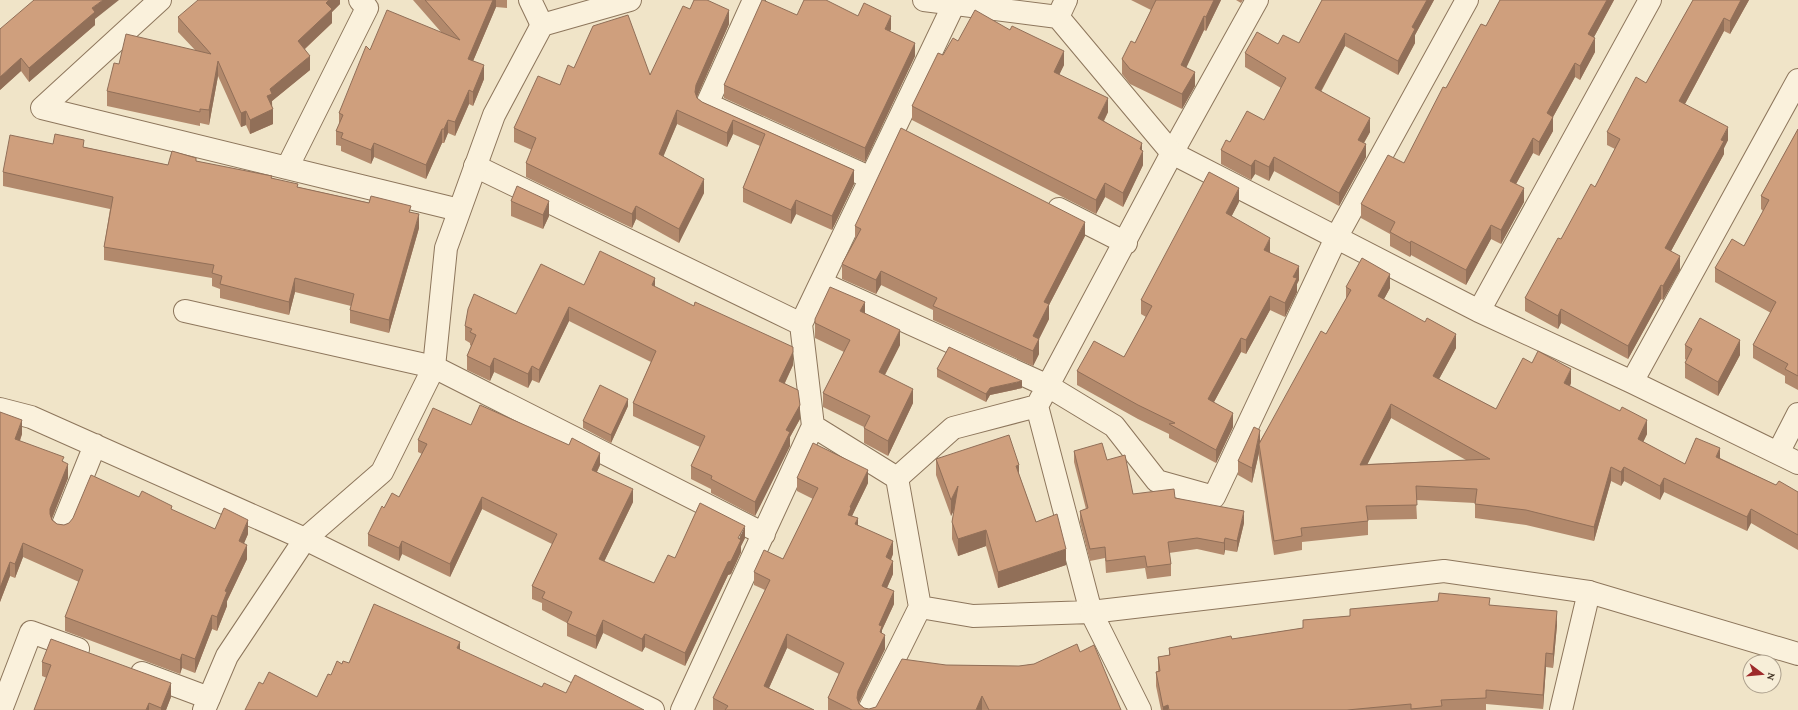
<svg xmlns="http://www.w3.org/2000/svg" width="1798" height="710" font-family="'Crimson Pro',serif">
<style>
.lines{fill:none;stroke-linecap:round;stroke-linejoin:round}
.minor-casing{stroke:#8d765c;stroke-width:24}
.tertiary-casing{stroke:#8d765c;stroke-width:24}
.minor{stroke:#faf1dc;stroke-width:22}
.tertiary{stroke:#faf1dc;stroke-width:22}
.wall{fill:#b2896c;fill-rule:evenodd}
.shaded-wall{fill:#916f58}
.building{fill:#cf9f7d;stroke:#916f58;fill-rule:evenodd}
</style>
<rect width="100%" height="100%" fill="#f0e4c8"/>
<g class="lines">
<g class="minor-casing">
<path id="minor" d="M 160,0 L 42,108 L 459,210
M 530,0 L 542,25
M 754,0 L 707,104 L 871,178
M 1058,17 L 1066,0
M 1172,153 L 1479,311 L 1632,382 L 1798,463
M 475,166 L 801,324
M 287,168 L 367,8 L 360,0
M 1059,209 L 1126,243
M 821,283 L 1048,386 L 1114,426 L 1157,481 L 1214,497 L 1336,238 L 1467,0
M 185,311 L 434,367 L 764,534
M 1479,311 L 1650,0
M 1632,382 L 1798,80
M 1037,406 L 1091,612 L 1140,710
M 0,409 L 31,417 L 305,539 L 653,710
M 813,426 L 897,478
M 1778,453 L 1798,414
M 62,527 L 95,445
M 920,607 L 973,616 L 1091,612
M 142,673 L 209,698
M 1,710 L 31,632 L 78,649
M 682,710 L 813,426 L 801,324 L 954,4
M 869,710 L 920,607 L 897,478 L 953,428 L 1037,406 L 1172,153 L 1257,0
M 1561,710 L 1589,592"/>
</g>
<g class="tertiary-casing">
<path id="tertiary" d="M 924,0 L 1058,17 L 1172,153
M 1091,612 L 1444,571 L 1589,592 L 1798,654
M 204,710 L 227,656 L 305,539 L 382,472 L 434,367 L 446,248 L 494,115 L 542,25 L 630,0"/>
</g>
<use href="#minor" class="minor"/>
<use href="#tertiary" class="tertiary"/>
</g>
<path class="wall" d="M 34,0 L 95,19 L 95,25 L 29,82 L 21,71 L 0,90 Z
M 340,0 L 340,4 L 332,12 L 332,23 L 305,49 L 310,70 L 272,101 L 273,124 L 250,134 L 246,125 L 241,127 L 218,76 L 209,125 L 200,123 L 200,126 L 107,106 L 107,91 L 195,50 L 178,32 L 178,17 Z
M 413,0 L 507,0 L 507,8 L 496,7 L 473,61 L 484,79 L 473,106 L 469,104 L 455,136 L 448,133 L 444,143 L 442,143 L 426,179 L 374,157 L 371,164 L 341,151 L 341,146 L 336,145 L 336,131 L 339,125 L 339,113 L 370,50 L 441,32 Z
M 1131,0 L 1221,0 L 1206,31 L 1204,30 L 1186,67 L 1195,86 L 1182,109 L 1130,84 L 1122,74 L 1122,59 L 1135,43 L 1151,10 Z
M 1236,0 L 1243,0 L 1241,3 Z
M 1322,0 L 1434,0 L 1415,35 L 1415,43 L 1398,75 L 1345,46 L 1321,92 L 1370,132 L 1364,143 L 1366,157 L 1339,206 L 1274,171 L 1269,181 L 1255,174 L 1251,180 L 1221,164 L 1221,150 L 1230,142 L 1264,120 L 1281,88 L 1245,67 L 1245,53 L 1278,44 L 1299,43 Z
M 1500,0 L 1614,0 L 1594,37 L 1595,52 L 1580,80 L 1575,77 L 1553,117 L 1553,131 L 1539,156 L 1533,153 L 1516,184 L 1524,202 L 1501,244 L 1491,239 L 1466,285 L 1411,255 L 1410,257 L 1390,246 L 1390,234 L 1361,218 L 1361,204 L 1404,163 L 1446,88 L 1486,26 Z
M 1693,0 L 1749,0 L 1730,34 L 1724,31 L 1685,104 L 1728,140 L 1724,148 L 1724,154 L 1671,251 L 1680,270 L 1663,300 L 1661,299 L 1628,359 L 1561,323 L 1558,329 L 1525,311 L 1525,298 L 1561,239 L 1595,187 L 1615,149 L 1607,145 L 1607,132 L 1646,83 Z
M 690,9 L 729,24 L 697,97 L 697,98 L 702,102 L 854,170 L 854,184 L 832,230 L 796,214 L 791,224 L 743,202 L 743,188 L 760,146 L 733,134 L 727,147 L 677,124 L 663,156 L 704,193 L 679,243 L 636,219 L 632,228 L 526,177 L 526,163 L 532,150 L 514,142 L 514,128 L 560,85 L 574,68 L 650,75 Z
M 797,15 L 858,16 L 891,29 L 890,31 L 915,56 L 865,162 L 724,98 L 724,85 Z
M 958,41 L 1064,65 L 1059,74 L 1108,112 L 1104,121 L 1142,150 L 1143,165 L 1123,207 L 1105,197 L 1096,214 L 912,120 L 912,106 L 943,55 Z
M 1798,129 L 1798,390 L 1785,383 L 1785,376 L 1753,358 L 1753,345 L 1771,313 L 1715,282 L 1715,268 L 1744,246 L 1763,211 L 1761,209 L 1761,196 Z
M 53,144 L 84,147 L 168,165 L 196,161 L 272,178 L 298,187 L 411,212 L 419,228 L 389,333 L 350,323 L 350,310 L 351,306 L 295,292 L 289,315 L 220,298 L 220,289 L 212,286 L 212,278 L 104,260 L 104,247 L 110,209 L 3,186 L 3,172 Z
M 511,201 L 549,216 L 543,229 L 511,216 Z
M 1239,202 L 1231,217 L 1270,252 L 1299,280 L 1297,284 L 1297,292 L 1285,317 L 1270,310 L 1246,354 L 1241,352 L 1214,402 L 1233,427 L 1216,463 L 1169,438 L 1169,434 L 1138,419 L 1077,385 L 1077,371 L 1124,357 L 1146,317 L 1141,314 L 1141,300 Z
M 855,226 L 1085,236 L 1049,305 L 1049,319 L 1039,339 L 1039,354 L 1033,366 L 933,320 L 933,310 L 881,285 L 876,294 L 842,279 L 842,264 L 855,240 Z
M 584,285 L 655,287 L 793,365 L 785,383 L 800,419 L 790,437 L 790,446 L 755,516 L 711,493 L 711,489 L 691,479 L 691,466 L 700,447 L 633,416 L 633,403 L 651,362 L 569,321 L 539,383 L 532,380 L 528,388 L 494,372 L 490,381 L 467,370 L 467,356 L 471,346 L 470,345 L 470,343 L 465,340 L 465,326 L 516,314 Z
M 1346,287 L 1390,288 L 1384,299 L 1456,348 L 1439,379 L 1496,409 L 1571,383 L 1570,386 L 1647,434 L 1643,442 L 1685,464 L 1720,458 L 1776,485 L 1798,492 L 1798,550 L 1751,523 L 1747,531 L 1664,492 L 1660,500 L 1624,481 L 1621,486 L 1611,481 L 1594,541 L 1526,525 L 1475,518 L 1475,503 L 1416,500 L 1417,519 L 1368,520 L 1368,535 L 1302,542 L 1302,550 L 1274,555 L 1259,458 L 1259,453 L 1252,483 L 1238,475 L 1238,461 L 1260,441 L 1326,334 L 1346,299 ZM 1391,418 L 1466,460 L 1367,464 Z
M 865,313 L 900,345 L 885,375 L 913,403 L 888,456 L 864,443 L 864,427 L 823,407 L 823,393 L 844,352 L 815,338 L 815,319 Z
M 1685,345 L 1740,355 L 1718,396 L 1685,378 L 1685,363 L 1686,360 L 1685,359 Z
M 937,369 L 1022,388 L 990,395 L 986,402 L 937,377 Z
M 628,406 L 611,443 L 583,428 L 583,421 Z
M 0,412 L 22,434 L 20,441 L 64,462 L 68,478 L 52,519 L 57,524 L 64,525 L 139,497 L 172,510 L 215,529 L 248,534 L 244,543 L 247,559 L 227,601 L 227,606 L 217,631 L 212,629 L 195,673 L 182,668 L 180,674 L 65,631 L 65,617 L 79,582 L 23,557 L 15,578 L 10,576 L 0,602 Z
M 471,425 L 600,465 L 597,472 L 633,502 L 604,562 L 654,583 L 675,558 L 745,538 L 741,546 L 741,552 L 731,574 L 728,575 L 685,666 L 645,647 L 642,652 L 603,633 L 596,649 L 567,636 L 567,623 L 542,610 L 542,603 L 532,599 L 532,586 L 552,544 L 482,509 L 450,577 L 402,554 L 399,561 L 368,546 L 368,534 L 384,508 L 399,497 L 422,454 L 418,452 L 418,440 Z
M 1074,451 L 1107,460 L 1133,494 L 1175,498 L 1244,523 L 1237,552 L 1225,550 L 1224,555 L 1197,549 L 1169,553 L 1171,564 L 1171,576 L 1147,579 L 1145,568 L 1106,573 L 1105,558 L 1090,561 L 1080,522 L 1080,511 L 1086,509 L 1074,462 Z
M 936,459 L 1019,474 L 1036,522 L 1066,565 L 998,588 L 986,546 L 958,556 L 952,539 L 952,522 L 954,510 L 951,516 L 936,475 Z
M 797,478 L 868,483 L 852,516 L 858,525 L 893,554 L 891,560 L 893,574 L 887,588 L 894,604 L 882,630 L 882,634 L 885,649 L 859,703 L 864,708 L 869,709 L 876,707 L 946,665 L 1019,666 L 1034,664 L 1080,652 L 1121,710 L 828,710 L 828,698 L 839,674 L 787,648 L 769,688 L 814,710 L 713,710 L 713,698 L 765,590 L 754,585 L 754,572 L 783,559 L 813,499 L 797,491 Z
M 1490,605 L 1557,625 L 1553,668 L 1546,667 L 1543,709 L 1486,704 L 1486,710 L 1161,710 L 1156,686 L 1156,672 L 1158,671 L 1158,657 L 1169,655 L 1169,648 L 1232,639 L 1303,628 L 1303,620 L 1350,616 L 1350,609 Z
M 42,662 L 171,697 L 166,710 L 34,710 L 47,678 L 42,676 Z"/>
<path class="shaded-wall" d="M 103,0 L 119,0 L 95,19 L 95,25 L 29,82 L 29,68 L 92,8 Z
M 329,0 L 340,0 L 340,4 L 332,12 L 332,23 L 298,55 L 298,41 L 326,3 Z
M 493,0 L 496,0 L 496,7 L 468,73 L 468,59 Z
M 1214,0 L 1221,0 L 1206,31 L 1206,17 Z
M 1427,0 L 1434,0 L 1415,35 L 1415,43 L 1398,75 L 1398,61 L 1412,27 Z
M 1607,0 L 1614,0 L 1588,48 L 1588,34 Z
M 1741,0 L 1749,0 L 1730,34 L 1730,21 Z
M 729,10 L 729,24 L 696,99 L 695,92 L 696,85 Z
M 891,16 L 891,29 L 885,42 L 885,29 Z
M 1204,16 L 1204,30 L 1181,79 L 1181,65 Z
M 1724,18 L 1724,31 L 1679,115 L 1679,101 Z
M 1345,33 L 1345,46 L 1315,102 L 1315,88 Z
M 1595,38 L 1595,52 L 1580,80 L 1580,66 Z
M 915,43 L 915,56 L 865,162 L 865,148 Z
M 1064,51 L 1064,65 L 1054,86 L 1054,72 Z
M 310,56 L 310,70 L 272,101 L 272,108 L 267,96 L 270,89 Z
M 21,58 L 21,71 L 0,90 L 0,77 Z
M 218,61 L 218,76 L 209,125 L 209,110 Z
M 1575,63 L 1575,77 L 1553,117 L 1553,131 L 1539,156 L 1539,142 L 1547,113 Z
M 484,65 L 484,79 L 473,106 L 473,92 Z
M 1195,72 L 1195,86 L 1182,109 L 1182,94 Z
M 469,90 L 469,104 L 455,136 L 455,122 Z
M 1108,98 L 1108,112 L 1098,132 L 1098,118 Z
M 273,109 L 273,124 L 250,134 L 250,120 Z
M 677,110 L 677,124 L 659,167 L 659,154 Z
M 246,111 L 246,125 L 241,127 L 241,113 Z
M 1370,118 L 1370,132 L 1358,153 L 1358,140 Z
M 448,120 L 448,133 L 444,143 L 444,129 Z
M 733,120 L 733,134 L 727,147 L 727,133 Z
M 1728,127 L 1728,140 L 1724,148 L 1724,154 L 1665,262 L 1665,248 Z
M 442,129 L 442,143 L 426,179 L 426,165 Z
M 1533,138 L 1533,153 L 1510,195 L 1510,181 Z
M 374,143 L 374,157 L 371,164 L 371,150 Z
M 1142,143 L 1142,153 L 1143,151 L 1143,165 L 1123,207 L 1123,193 Z
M 1366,144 L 1366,157 L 1339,206 L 1339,193 Z
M 1274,157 L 1274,171 L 1269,181 L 1269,167 Z
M 1255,160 L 1255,174 L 1251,180 L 1251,166 Z
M 854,170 L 854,184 L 832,230 L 832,216 Z
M 704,179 L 704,193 L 679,243 L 679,229 Z
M 1105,183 L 1105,197 L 1096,214 L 1096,200 Z
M 1239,188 L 1239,202 L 1226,227 L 1226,213 Z
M 1524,188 L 1524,202 L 1501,244 L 1501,230 Z
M 796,200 L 796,214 L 791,224 L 791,210 Z
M 549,201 L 549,216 L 543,229 L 543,215 Z
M 636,206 L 636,219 L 632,228 L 632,214 Z
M 419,214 L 419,228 L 389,333 L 389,320 Z
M 1085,222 L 1085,236 L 1049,305 L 1049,319 L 1033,351 L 1033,336 L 1044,302 Z
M 1491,225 L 1491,239 L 1466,285 L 1466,270 Z
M 1270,238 L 1270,252 L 1264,263 L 1264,250 Z
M 1411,241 L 1411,255 L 1410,257 L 1410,243 Z
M 1680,256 L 1680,270 L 1663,300 L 1663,286 Z
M 1299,266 L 1299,280 L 1297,284 L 1297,292 L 1285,317 L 1285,303 L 1293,277 Z
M 881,271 L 881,285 L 876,294 L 876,280 Z
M 1390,274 L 1390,288 L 1378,310 L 1378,296 Z
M 295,278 L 295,292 L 289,315 L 289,302 Z
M 655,278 L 655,292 L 652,285 Z
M 1661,285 L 1661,299 L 1628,359 L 1628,346 Z
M 1270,296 L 1270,310 L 1246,354 L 1246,340 Z
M 865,302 L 865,316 L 860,311 Z
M 569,307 L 569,321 L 539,383 L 539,370 Z
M 1561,309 L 1561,323 L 1558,329 L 1558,316 Z
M 900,330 L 900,345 L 879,386 L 879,372 Z
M 1456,334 L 1456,348 L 1433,390 L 1433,376 Z
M 1241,338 L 1241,352 L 1208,413 L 1208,399 Z
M 1039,339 L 1039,354 L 1033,366 L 1033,351 Z
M 1740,340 L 1740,355 L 1718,396 L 1718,382 Z
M 793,352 L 793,365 L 779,395 L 779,381 Z
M 494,358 L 494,372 L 490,381 L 490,367 Z
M 532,366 L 532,380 L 528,388 L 528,374 Z
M 1571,369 L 1571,383 L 1564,397 L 1564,383 Z
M 1022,381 L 1022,388 L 990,395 L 986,402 L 986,394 L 990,388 Z
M 913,389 L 913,403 L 888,456 L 888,441 Z
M 628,399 L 628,406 L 611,443 L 611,435 Z
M 1391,404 L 1391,418 L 1360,479 L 1360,465 Z
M 800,405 L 800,419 L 790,437 L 790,446 L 755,516 L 755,502 L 786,430 Z
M 1233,413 L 1233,427 L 1216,463 L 1216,450 Z
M 22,420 L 22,434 L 15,453 L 15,439 Z
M 1647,420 L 1647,434 L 1638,453 L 1638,439 Z
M 1260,430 L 1260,445 L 1259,444 L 1259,453 L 1252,483 L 1252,468 Z
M 1720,448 L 1720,462 L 1716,457 Z
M 600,453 L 600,465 L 592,482 L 592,470 Z
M 68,464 L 68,478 L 50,523 L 50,509 Z
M 1019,465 L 1019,481 L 1016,466 Z
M 1611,467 L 1611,481 L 1594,541 L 1594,527 Z
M 1624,467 L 1624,481 L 1621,486 L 1621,472 Z
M 868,470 L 868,483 L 851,518 L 848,515 L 850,507 Z
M 1664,478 L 1664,492 L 1660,500 L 1660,486 Z
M 958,486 L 958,502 L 951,516 L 951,500 Z
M 633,489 L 633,502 L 599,572 L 599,559 Z
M 482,497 L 482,509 L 450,577 L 450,564 Z
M 1751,509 L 1751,523 L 1747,531 L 1747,517 Z
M 1244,511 L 1244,523 L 1237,552 L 1237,541 Z
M 858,518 L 858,532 L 855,524 Z
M 248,520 L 248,534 L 239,555 L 239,541 Z
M 745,526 L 745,538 L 741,546 L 741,552 L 731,574 L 728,575 L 685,666 L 685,653 Z
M 986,530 L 986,546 L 958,556 L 958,539 Z
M 1225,538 L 1225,550 L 1224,555 L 1224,543 Z
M 402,541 L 402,554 L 399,561 L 399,548 Z
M 893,541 L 893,554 L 886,571 L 886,557 Z
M 23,543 L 23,557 L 15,578 L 15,564 Z
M 247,545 L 247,559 L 227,601 L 227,606 L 217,631 L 217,617 L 225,591 Z
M 1066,549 L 1066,565 L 998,588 L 998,572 Z
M 893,561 L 893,574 L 882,599 L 882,586 Z
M 10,562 L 10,576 L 0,602 L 0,588 Z
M 894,591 L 894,604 L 882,630 L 882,640 L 880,646 L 879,625 Z
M 1557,611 L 1557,625 L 1553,668 L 1553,654 Z
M 212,615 L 212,629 L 195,673 L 195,659 Z
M 603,620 L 603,633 L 596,649 L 596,636 Z
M 645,634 L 645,647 L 642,652 L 642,639 Z
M 787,634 L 787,648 L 764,699 L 764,686 Z
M 885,635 L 885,649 L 858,704 L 857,698 L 858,691 Z
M 460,642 L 460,656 L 457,648 Z
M 1546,653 L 1546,667 L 1543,709 L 1543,695 Z
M 182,654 L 182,668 L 180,674 L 180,660 Z
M 171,683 L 171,697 L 166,710 L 161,710 L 161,708 Z
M 982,696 L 982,710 L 976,710 Z
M 149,703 L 149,710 L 146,710 Z
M 1168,705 L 1168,710 L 1163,710 L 1163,707 Z"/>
<path class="building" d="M 34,0 L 103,0 L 92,8 L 95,12 L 29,68 L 21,58 L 0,77 L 0,29 Z
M 198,0 L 329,0 L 326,3 L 332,9 L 298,41 L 310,56 L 270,89 L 272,94 L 267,96 L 273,109 L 250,120 L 246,111 L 241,113 L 218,61 L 209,110 L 200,109 L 200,112 L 107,91 L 114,63 L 119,64 L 126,34 L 211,54 L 178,17 Z
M 425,0 L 493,0 L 468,59 L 484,65 L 473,92 L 469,90 L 455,122 L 448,120 L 444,129 L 442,129 L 426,165 L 374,143 L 371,150 L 341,138 L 343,133 L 336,131 L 343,115 L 339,113 L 366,46 L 370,50 L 387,10 L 460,40 Z
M 694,0 L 707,0 L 729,10 L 696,85 L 695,92 L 697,98 L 702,102 L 854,170 L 832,216 L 796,200 L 791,210 L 743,188 L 765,134 L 733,120 L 727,133 L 677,110 L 659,154 L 704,179 L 679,229 L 636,206 L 632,214 L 526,163 L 536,138 L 514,128 L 538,76 L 560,85 L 568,65 L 574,68 L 593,26 L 628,15 L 650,75 L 683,6 L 690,9 Z
M 762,0 L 763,0 L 797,15 L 804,0 L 826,0 L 858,16 L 864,3 L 891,16 L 885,29 L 915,43 L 865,148 L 724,85 Z
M 1156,0 L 1214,0 L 1206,17 L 1204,16 L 1181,65 L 1195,72 L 1182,94 L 1130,69 L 1122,59 L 1131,41 L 1135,43 Z
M 1322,0 L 1427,0 L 1412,27 L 1415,29 L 1398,61 L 1345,33 L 1315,88 L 1370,118 L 1358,140 L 1366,144 L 1339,193 L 1274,157 L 1269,167 L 1255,160 L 1251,166 L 1221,150 L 1226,140 L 1230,142 L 1247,111 L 1264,120 L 1286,78 L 1245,53 L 1257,32 L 1278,44 L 1283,35 L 1299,43 Z
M 1500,0 L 1607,0 L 1588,34 L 1595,38 L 1580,66 L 1575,63 L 1547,113 L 1553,117 L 1539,142 L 1533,138 L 1510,181 L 1524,188 L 1501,230 L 1491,225 L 1466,270 L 1411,241 L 1410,243 L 1390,232 L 1395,222 L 1361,204 L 1388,155 L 1404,163 L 1443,87 L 1446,88 L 1481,24 L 1486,26 Z
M 1693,0 L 1741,0 L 1730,21 L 1724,18 L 1679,101 L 1728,127 L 1721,140 L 1724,141 L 1665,248 L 1680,256 L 1663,286 L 1661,285 L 1628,346 L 1561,309 L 1558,316 L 1525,298 L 1558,238 L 1561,239 L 1591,184 L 1595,187 L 1620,139 L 1607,132 L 1636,77 L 1646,83 Z
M 975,10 L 1010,30 L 1012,26 L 1064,51 L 1054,72 L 1108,98 L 1098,118 L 1142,143 L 1140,149 L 1143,151 L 1123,193 L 1105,183 L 1096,200 L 912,106 L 938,53 L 943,55 L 953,38 L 958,41 Z
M 901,128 L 1085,222 L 1044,302 L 1049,304 L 1033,336 L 1039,339 L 1033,351 L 933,306 L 937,298 L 881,271 L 876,280 L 842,264 L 861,229 L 855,226 Z
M 1798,129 L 1798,376 L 1785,369 L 1788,364 L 1753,345 L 1776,302 L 1715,268 L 1732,239 L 1744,246 L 1769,200 L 1761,196 Z
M 55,134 L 84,140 L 83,147 L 168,165 L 172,151 L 196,158 L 196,161 L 272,176 L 271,178 L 298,184 L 297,187 L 369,203 L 371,196 L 411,206 L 409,212 L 419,214 L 389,320 L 350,310 L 354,294 L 295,278 L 289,302 L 220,284 L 222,276 L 212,273 L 214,265 L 104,247 L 113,197 L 3,172 L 10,135 L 53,144 Z
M 1209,172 L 1239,188 L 1226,213 L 1270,238 L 1264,250 L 1299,266 L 1293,277 L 1297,278 L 1285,303 L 1270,296 L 1246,340 L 1241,338 L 1208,399 L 1233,413 L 1216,450 L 1169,424 L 1175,423 L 1138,405 L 1077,371 L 1094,341 L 1124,357 L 1152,306 L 1141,300 Z
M 517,186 L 549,201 L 543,215 L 511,201 Z
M 600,251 L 655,278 L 652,285 L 694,306 L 695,302 L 793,347 L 793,352 L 779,381 L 798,390 L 800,405 L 786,430 L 790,432 L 755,502 L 711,479 L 712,476 L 691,466 L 705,436 L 633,403 L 656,351 L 569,307 L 539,370 L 532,366 L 528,374 L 494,358 L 490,367 L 467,356 L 476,335 L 470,332 L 472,329 L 465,326 L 468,309 L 474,294 L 516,314 L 541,264 L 584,285 Z
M 1362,258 L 1390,274 L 1378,296 L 1425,322 L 1427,318 L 1456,334 L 1433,376 L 1496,409 L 1523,358 L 1532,363 L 1538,351 L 1571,369 L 1564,383 L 1620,411 L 1622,407 L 1647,420 L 1638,439 L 1685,464 L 1696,438 L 1720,448 L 1716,457 L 1776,485 L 1779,481 L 1798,492 L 1798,535 L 1751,509 L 1747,517 L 1664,478 L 1660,486 L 1624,467 L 1621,472 L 1611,467 L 1594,527 L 1526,510 L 1475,504 L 1477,489 L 1416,486 L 1417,505 L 1366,506 L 1368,521 L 1301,528 L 1302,536 L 1274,541 L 1259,444 L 1321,331 L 1326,334 L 1351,290 L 1346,287 ZM 1391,404 L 1490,459 L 1360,465 Z
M 830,287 L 865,302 L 860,311 L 900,330 L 879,372 L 913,389 L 888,441 L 864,428 L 870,416 L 823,393 L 850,340 L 815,323 L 815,319 Z
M 1700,318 L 1740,340 L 1718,382 L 1685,363 L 1692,349 L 1685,345 Z
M 949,347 L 1022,381 L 990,388 L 986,394 L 937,369 Z
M 600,385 L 628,399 L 611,435 L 583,421 Z
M 480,405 L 569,445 L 572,438 L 600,453 L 592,470 L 633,489 L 599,559 L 654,583 L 668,555 L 675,558 L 700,503 L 745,526 L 738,538 L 741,540 L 731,561 L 728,562 L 685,653 L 645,634 L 642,639 L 603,620 L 596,636 L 567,623 L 572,612 L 542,598 L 545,592 L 532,586 L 557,534 L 482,497 L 450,564 L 402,541 L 399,548 L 368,534 L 382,506 L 384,508 L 392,493 L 399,497 L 427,444 L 418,440 L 433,408 L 471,425 Z
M 0,412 L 22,420 L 15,439 L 64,457 L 62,461 L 68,464 L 50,509 L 50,514 L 52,520 L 57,524 L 64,525 L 69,523 L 73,518 L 91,475 L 139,497 L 142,491 L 172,506 L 171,509 L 215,529 L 224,508 L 248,520 L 239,541 L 247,545 L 225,591 L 227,592 L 217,617 L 212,615 L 195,659 L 182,654 L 180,660 L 65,617 L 83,570 L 23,543 L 15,564 L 10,562 L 0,588 Z
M 1254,427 L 1260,430 L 1252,468 L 1238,461 Z
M 1009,435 L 1019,465 L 1016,466 L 1036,522 L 1057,514 L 1066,549 L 998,572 L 986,530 L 958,539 L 952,522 L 958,486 L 951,500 L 936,459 Z
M 813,443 L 868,470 L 850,507 L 851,508 L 848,515 L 858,518 L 855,524 L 893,541 L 886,557 L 893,561 L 882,586 L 894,591 L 879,625 L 882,626 L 880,632 L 885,635 L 858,691 L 857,698 L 859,704 L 864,708 L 869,709 L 876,707 L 902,659 L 946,665 L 1019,666 L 1034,664 L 1077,644 L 1080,652 L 1094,645 L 1121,710 L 989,710 L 982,696 L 976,710 L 852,710 L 828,698 L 844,663 L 787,634 L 764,686 L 814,710 L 725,710 L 728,706 L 713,698 L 770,580 L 754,572 L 764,550 L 783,559 L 818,488 L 797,478 Z
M 1102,443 L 1107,460 L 1125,455 L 1133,494 L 1174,489 L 1175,498 L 1244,511 L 1237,541 L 1225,538 L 1224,543 L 1197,538 L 1168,542 L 1171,564 L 1147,567 L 1145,556 L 1106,561 L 1105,547 L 1090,549 L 1080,511 L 1088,508 L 1074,451 Z
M 1439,593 L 1490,598 L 1489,605 L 1557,611 L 1553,654 L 1546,653 L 1543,695 L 1486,690 L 1486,698 L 1441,700 L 1442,706 L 1411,709 L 1411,704 L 1347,710 L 1169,710 L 1168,705 L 1163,707 L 1156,672 L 1160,671 L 1158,657 L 1170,655 L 1169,648 L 1231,636 L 1232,639 L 1303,628 L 1303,620 L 1350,616 L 1350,609 L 1438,601 Z
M 374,604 L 460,642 L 457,648 L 542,687 L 544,683 L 566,693 L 575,675 L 644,710 L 245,710 L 259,682 L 263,684 L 269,672 L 317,697 L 328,674 L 331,675 L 337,661 L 342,664 L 343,661 L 349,663 Z
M 51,639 L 171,683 L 161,708 L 149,703 L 146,710 L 34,710 L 51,665 L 42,662 Z"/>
<g transform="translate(1762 674) rotate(106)"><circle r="19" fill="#f7eed8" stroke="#ada18e"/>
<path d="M0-3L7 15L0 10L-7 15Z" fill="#9e2a2b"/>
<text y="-6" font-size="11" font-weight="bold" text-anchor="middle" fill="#3d2e20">N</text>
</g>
</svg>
